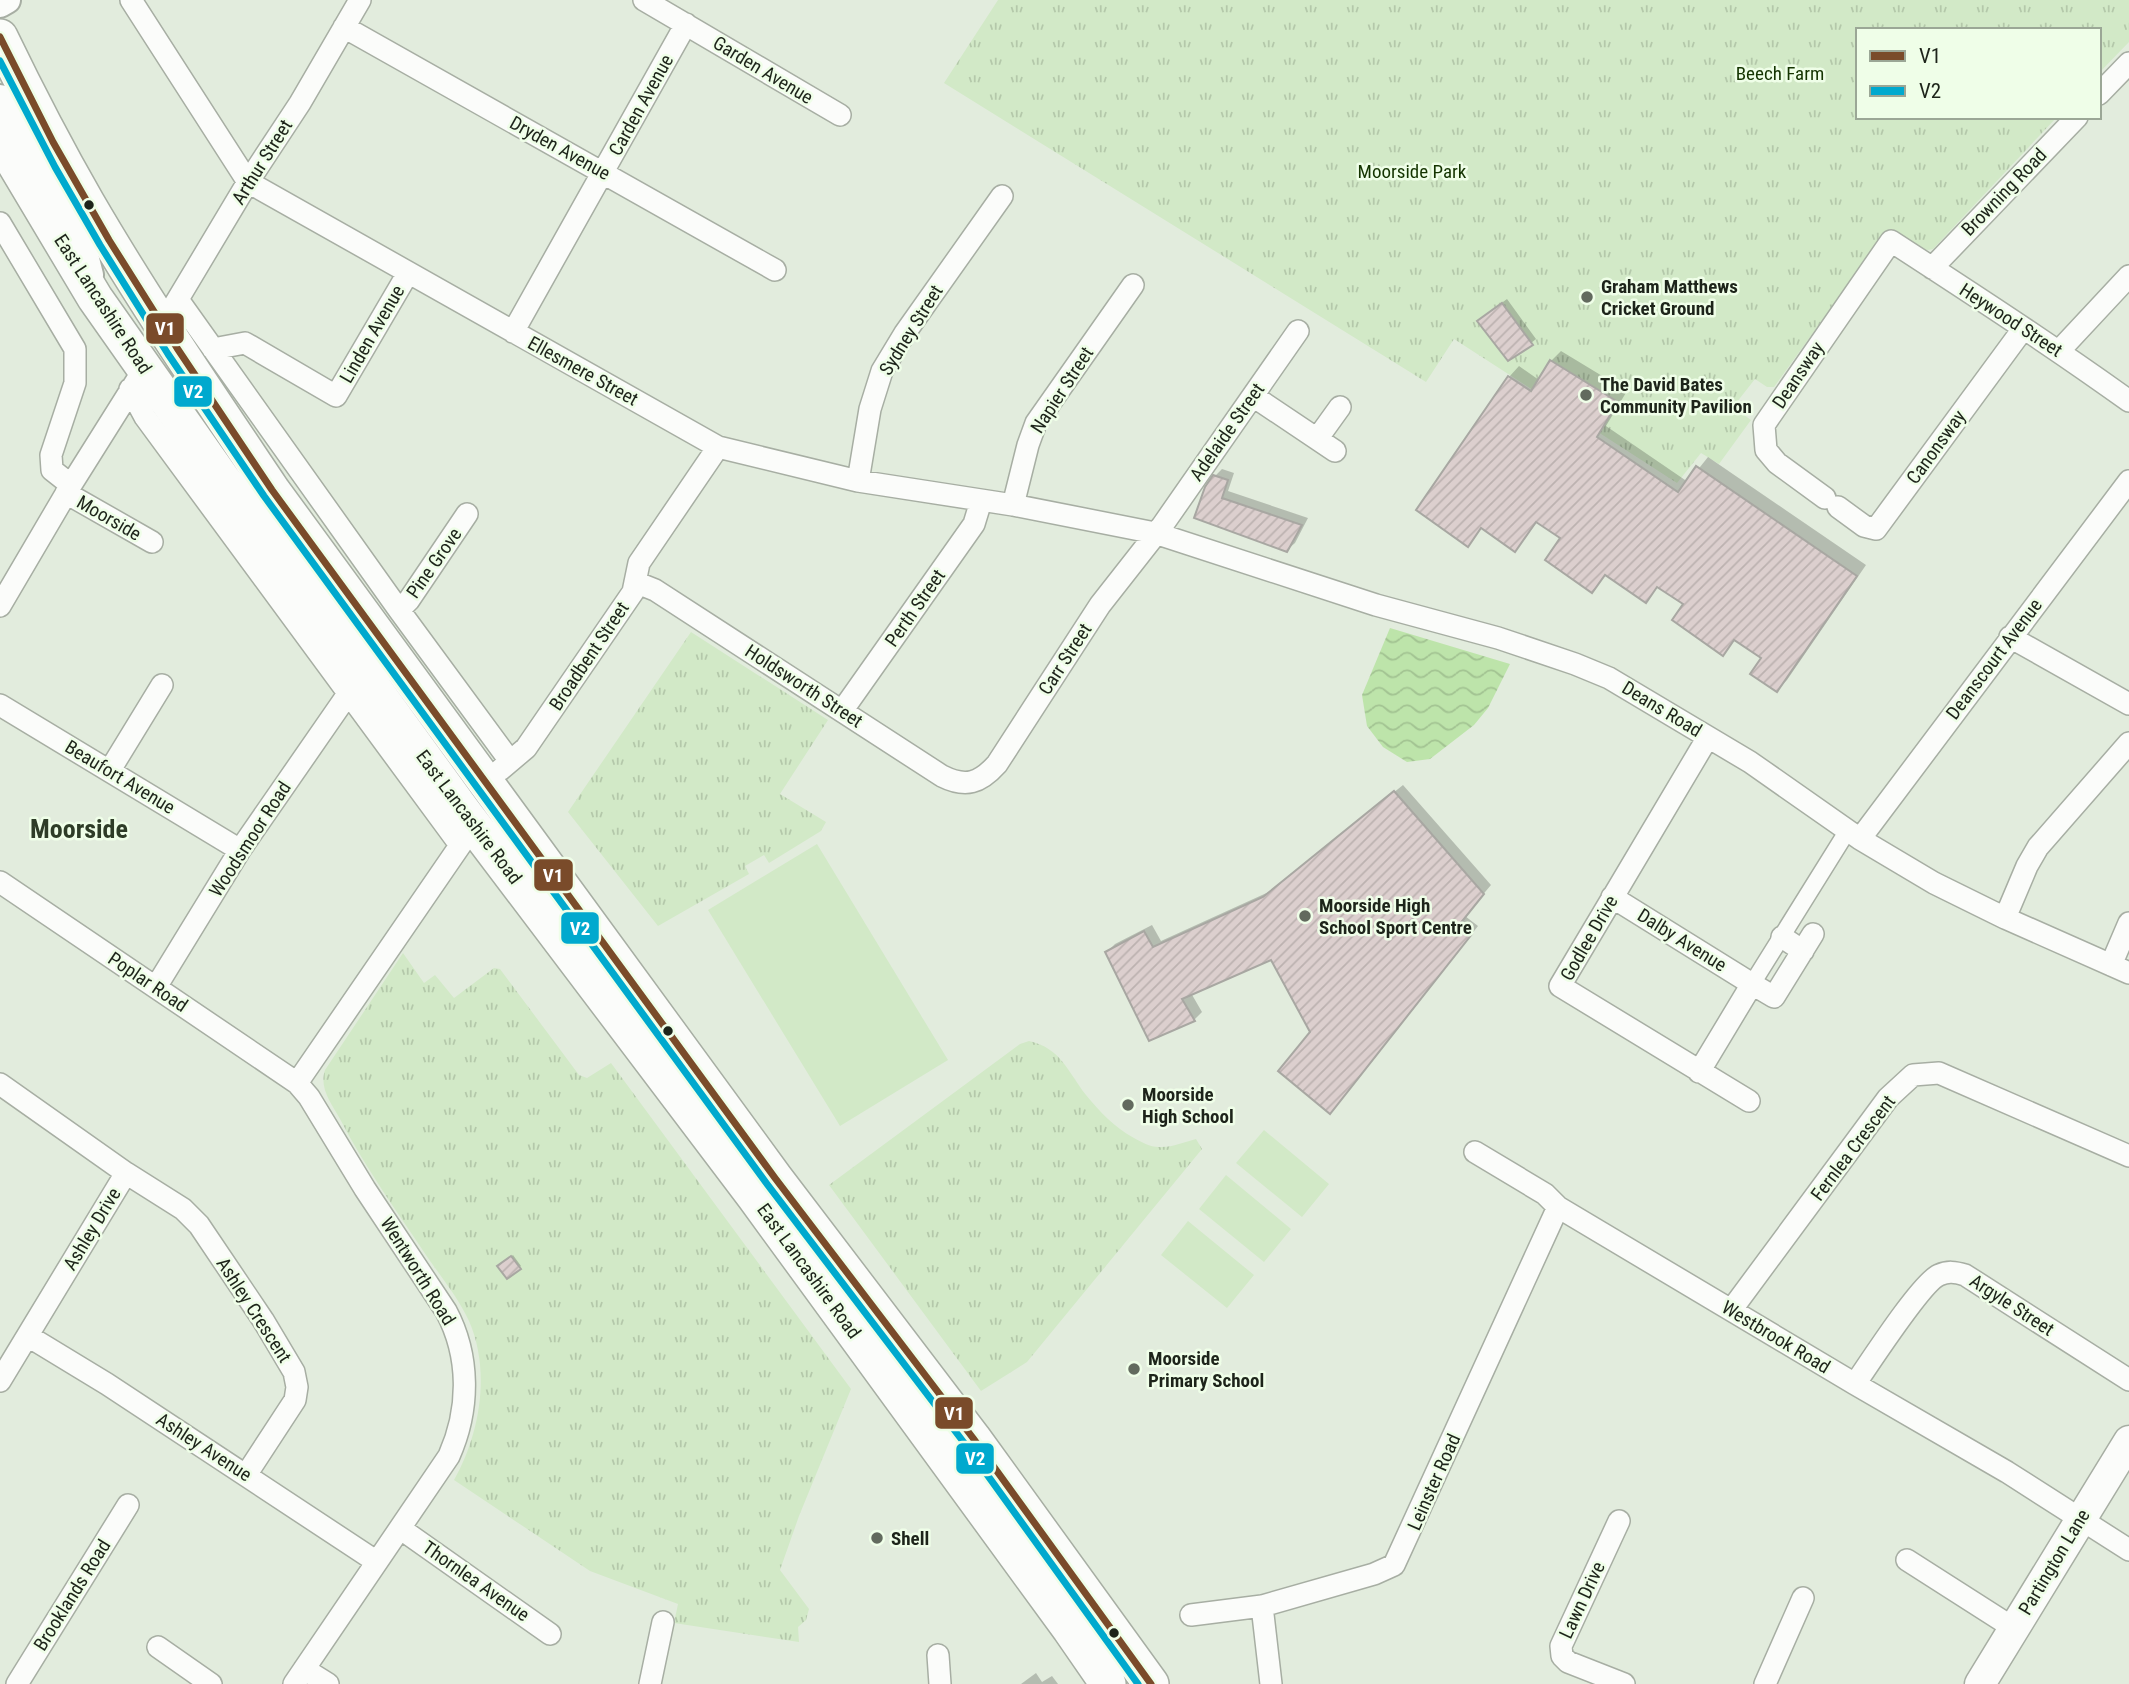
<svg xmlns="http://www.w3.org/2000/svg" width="2129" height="1684" font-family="'Roboto Condensed',sans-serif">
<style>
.grass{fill:#d2e9c7}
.park{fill:url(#park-tufts)}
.water{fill:url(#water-waves)}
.shadow{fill:#0003}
.building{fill:url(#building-hatch);stroke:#a8a7a2;stroke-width:2}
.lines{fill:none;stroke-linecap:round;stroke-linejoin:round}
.pedestrian-casing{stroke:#a7aea3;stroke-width:19}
.minor-casing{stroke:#a7aea3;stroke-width:24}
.tertiary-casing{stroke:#a7aea3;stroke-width:30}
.secondary-casing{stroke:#a7aea3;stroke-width:33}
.trunk-casing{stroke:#a7aea3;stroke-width:38}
.pedestrian{stroke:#fbfcfa;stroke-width:16}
.minor{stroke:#fbfcfa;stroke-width:21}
.tertiary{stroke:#fbfcfa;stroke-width:26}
.secondary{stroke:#fbfcfa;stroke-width:30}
.trunk{stroke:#fbfcfa;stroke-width:35}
.bus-1-casing{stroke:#effee8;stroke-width:12}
.bus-2-casing{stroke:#effee8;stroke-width:12}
.bus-1{stroke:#7a4b2a;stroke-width:7}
.bus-2{stroke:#00a9ce;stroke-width:7}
.bus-dot{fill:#1d241a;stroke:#effee8;stroke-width:2.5}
.poi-dot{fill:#626a5e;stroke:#effee8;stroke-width:2.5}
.labels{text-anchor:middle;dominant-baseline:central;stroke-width:5;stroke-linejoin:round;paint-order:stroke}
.street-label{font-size:19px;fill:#1d241a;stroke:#effee8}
.park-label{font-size:19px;fill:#143400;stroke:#effee8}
.poi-label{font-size:19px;font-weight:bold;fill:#1d241a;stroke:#effee8;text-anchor:start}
.district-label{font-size:26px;font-weight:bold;fill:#2e3c27;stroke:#effee8}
.line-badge{stroke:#effee8;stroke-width:2.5}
.badge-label{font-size:19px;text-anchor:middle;font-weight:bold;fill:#fff}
</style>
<defs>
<pattern id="park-tufts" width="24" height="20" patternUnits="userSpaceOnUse" patternTransform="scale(1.75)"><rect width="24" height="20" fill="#d2e9c7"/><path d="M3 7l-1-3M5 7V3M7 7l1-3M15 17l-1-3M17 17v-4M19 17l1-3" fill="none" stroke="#b4c8aa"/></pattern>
<pattern id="water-waves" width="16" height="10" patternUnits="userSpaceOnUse" patternTransform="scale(1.75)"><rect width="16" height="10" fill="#bde4aa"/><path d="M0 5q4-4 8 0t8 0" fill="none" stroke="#a2c392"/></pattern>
<pattern id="building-hatch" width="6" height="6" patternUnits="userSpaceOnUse" patternTransform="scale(1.75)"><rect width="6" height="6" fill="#dccfce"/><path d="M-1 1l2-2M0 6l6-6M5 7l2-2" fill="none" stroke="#bcb2b0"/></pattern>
</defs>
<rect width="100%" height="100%" fill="#e2ecdd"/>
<path class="grass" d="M 817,844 L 948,1060 L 840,1126 L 708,910 Z
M 1264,1130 L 1329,1184 L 1302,1217 L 1236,1163 Z
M 1226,1175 L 1291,1229 L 1264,1262 L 1199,1209 Z
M 1188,1221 L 1254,1275 L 1227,1308 L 1161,1255 Z"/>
<path class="park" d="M 998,0 L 2129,0 L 2129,42 L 2099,73 L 2099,30 L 1858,30 L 1858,117 L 2057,117 L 1933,249 C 1916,254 1901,238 1887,230 L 1774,387 L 1767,387 L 1755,379 L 1733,407 L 1751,420 L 1719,464 L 1701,453 L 1677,483 L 1454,339 L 1426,382 L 944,83 Z
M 691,632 L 828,720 L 780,794 L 826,822 L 821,831 L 769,863 L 764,855 L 745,866 L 749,874 L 658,926 L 568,812 Z
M 403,953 L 424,983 L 435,975 L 454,998 L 494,968 L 500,969 L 579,1075 L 587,1078 L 611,1063 L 851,1389 L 799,1516 L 780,1570 L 809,1609 L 806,1620 L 798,1627 L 799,1642 L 674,1623 L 678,1604 L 590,1571 L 454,1480 C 480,1434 491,1371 469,1321 C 459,1299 442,1278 428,1258 C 398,1213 365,1167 340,1119 C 331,1103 319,1088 325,1070 Z
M 1029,1041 C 1061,1048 1068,1072 1086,1095 C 1100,1112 1114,1127 1134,1138 C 1141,1142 1150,1147 1159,1147 C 1171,1148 1184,1142 1196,1139 L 1202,1149 L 1027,1362 L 981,1391 L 829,1185 L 1020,1044 Z"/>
<path class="water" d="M 1390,628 L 1510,664 L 1488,708 L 1474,725 L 1430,759 L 1407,762 L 1383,747 L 1367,726 L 1362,695 Z"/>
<path class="shadow" d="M 1507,299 L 1536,339 L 1531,343 L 1484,316 Z
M 1561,351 L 1627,391 L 1606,426 L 1688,482 L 1708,457 L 1866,565 L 1787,680 L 1777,690 L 1763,658 L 1736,639 L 1723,653 L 1685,604 L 1659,586 L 1645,600 L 1607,574 L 1592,590 L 1562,538 L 1538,521 L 1515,550 L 1483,527 L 1468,544 L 1509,377 L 1519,366 L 1539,380 L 1551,361 Z
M 1222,469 L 1234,473 L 1228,491 L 1308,518 L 1295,543 L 1287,550 L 1196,517 L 1215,476 Z
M 1403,785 L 1491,885 L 1465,916 L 1478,926 L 1338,1104 L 1312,1033 L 1272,958 L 1191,993 L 1202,1012 L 1194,1020 L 1150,1039 L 1107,952 L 1115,944 L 1152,925 L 1161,941 L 1273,890 Z
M 513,1255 L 521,1266 L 507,1277 L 499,1266 Z
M 1036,1673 L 1042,1682 L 1052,1676 L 1058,1684 L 1021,1684 Z"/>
<path class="building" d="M 1502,303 L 1533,345 L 1508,361 L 1477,321 Z
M 1550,360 L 1618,402 L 1597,437 L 1678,492 L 1696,466 L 1857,576 L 1777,692 L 1750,674 L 1761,658 L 1734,640 L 1723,656 L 1672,620 L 1683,604 L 1657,587 L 1646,603 L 1605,575 L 1592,593 L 1545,560 L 1560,538 L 1536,522 L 1515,552 L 1481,528 L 1468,547 L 1416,510 L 1508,376 L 1531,391 Z
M 1213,475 L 1228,480 L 1222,498 L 1302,525 L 1287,552 L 1194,518 L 1205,487 Z
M 1394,791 L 1484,894 L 1459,925 L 1472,934 L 1330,1114 L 1278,1071 L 1310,1032 L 1271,960 L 1182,999 L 1195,1021 L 1149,1041 L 1105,952 L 1144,931 L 1153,947 L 1263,897 Z
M 511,1256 L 521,1269 L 507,1279 L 497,1266 Z"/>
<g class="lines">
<g class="pedestrian-casing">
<path id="pedestrian" d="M 1752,984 L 1848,830"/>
</g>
<g class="minor-casing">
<path id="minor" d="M 131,0 L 248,182 L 718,447 L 858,481 L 1013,505 L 1155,533 L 1376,605 L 1498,638 L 1575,664 L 1609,678 L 1750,762 L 1860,839 L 1934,883 L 2005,918 L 2129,973
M 644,0 L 840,115
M 344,27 L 775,270
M 2099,94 L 2129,63
M 0,223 L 75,349 L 75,383 L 51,455 L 52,470 L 71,485
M 1932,268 L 2077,117
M 179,301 L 399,610 L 510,761
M 172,309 L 248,182 L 300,103 L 360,0
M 513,332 L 686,24
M 213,349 L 245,343 L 336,396 L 408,273
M 2059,351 L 2129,276
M 130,389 L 145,417 L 460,845
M 1253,396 L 1335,451
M 1317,439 L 1340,407
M 858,481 L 870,409 L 882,371 L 905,333 L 1002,196
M 66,493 L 152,542
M 1825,498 L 1777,463 L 1766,450 L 1764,425 L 1891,241 C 1971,293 2051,345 2129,401
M 1013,505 L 1028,445 L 1036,423 L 1133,285
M 1838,507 L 1864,526 L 1876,529 L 2023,329
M 635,582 L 655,590 L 942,776 C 966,788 980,783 997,764 L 1100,605 L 1162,526 L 1298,331
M 0,606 L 71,485 L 137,380
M 399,610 L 409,600 L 467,514
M 2010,637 L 2129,704
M 0,705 L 240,850
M 842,711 L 974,524 L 981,501
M 1708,737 L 1560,986 L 1749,1101
M 110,770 L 162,685
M 500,770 L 526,748 L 633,592 L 639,563 L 718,447
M 1860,839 L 2129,481
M 0,882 L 297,1083 L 309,1097 L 365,1189 L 446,1311 C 470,1356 470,1409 449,1456 L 294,1684
M 1612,897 L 1752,984
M 2005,918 L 2027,866 L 2038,847 L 2129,743
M 1782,937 L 1803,951
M 2111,965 L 2129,923
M 156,987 L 240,850 L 348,694
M 1699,1072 L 1752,984 L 1774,997 L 1813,934
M 297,1083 L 468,834
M 0,1084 L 126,1173 L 0,1381
M 1475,1152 L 1545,1194 L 1558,1207 L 1855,1384 L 2007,1472 L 2129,1550
M 126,1173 L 183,1209 L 199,1225 L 263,1320 L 294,1372 L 297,1387 L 295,1400 L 246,1475
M 1732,1309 L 1888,1098 L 1913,1075 L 1939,1073 L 2129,1156
M 28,1336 L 107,1384 L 377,1562
M 1855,1384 C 1869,1364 1921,1283 1939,1275 C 1948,1271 1955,1272 1965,1275 L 2129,1380
M 1619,1521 L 1561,1646 L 1562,1656 L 1568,1662 L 1624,1684
M 401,1529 L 550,1634
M 1907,1560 L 2015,1629
M 1262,1606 L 1271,1684
M 1191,1615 L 1262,1606 L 1374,1574 L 1394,1565 L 1558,1207
M 158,1647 L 211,1684
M 938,1655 L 940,1684
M 304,1669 L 328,1684
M 17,1684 L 128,1505
M 650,1684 L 663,1622
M 1765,1684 L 1803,1598"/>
</g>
<g class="tertiary-casing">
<path id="tertiary" d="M 0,4 L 7,0
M 0,98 L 81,239 L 90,275"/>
</g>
<g class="secondary-casing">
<path id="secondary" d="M 1980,1684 L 2129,1441"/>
</g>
<g class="trunk-casing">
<path id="trunk" d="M 0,37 C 27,93 56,149 87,203 C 144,301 209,396 272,490 L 775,1178 L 973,1438 L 1151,1684
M 0,139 L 95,298 L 247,514 L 462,810 L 754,1196 L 1070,1629 L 1108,1684"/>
</g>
<use href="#pedestrian" class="pedestrian"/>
<use href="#minor" class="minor"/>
<use href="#tertiary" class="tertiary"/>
<use href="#secondary" class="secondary"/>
<use href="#trunk" class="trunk"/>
<g class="bus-1-casing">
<path id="bus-1" d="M 0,37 L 53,142 L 109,240 L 177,348 L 272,490 L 775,1178 L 973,1438 L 1151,1684"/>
</g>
<g class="bus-2-casing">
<path id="bus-2" d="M 0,61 L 55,167 L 100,245 L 168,354 L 264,496 L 767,1184 L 965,1444 L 1138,1684"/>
</g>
<use href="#bus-1" class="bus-1"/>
<use href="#bus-2" class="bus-2"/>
</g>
<g class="bus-dot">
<circle cx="89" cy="205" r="6"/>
<circle cx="668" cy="1031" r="6"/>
<circle cx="1114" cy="1633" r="6"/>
</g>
<g class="poi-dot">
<circle cx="1587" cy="297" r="7"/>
<circle cx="1586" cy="395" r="7"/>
<circle cx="1305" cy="916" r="7"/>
<circle cx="1128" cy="1105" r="7"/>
<circle cx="1134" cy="1369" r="7"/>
<circle cx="877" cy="1538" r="7"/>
</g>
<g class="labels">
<g class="street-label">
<text transform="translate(763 70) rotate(31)">Garden Avenue</text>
<text transform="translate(641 105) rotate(-61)">Carden Avenue</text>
<text transform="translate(560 148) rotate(29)">Dryden Avenue</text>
<text transform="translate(262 162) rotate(-58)">Arthur Street</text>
<text transform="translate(2004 192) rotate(-46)">Browning Road</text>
<text transform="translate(103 304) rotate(57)">East Lancashire Road</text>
<text transform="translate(2011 320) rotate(33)">Heywood Street</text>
<text transform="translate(911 330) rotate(-58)">Sydney Street</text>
<text transform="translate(372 334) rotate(-60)">Linden Avenue</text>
<text transform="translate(583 371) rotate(29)">Ellesmere Street</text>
<text transform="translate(1798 375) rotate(-56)">Deansway</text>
<text transform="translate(1062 390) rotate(-57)">Napier Street</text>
<text transform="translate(1227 432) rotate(-55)">Adelaide Street</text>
<text transform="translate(1936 447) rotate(-54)">Canonsway</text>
<text transform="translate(109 518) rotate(30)">Moorside</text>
<text transform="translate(434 563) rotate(-55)">Pine Grove</text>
<text transform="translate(915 608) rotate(-55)">Perth Street</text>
<text transform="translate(589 656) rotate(-56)">Broadbent Street</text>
<text transform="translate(1065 659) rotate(-57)">Carr Street</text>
<text transform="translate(1994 659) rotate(-53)">Deanscourt Avenue</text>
<text transform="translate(804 686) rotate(33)">Holdsworth Street</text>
<text transform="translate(1662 709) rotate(31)">Deans Road</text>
<text transform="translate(120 777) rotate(31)">Beaufort Avenue</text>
<text transform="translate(469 817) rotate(53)">East Lancashire Road</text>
<text transform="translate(250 839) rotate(-57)">Woodsmoor Road</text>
<text transform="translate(1589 938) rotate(-60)">Godlee Drive</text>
<text transform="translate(1682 940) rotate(32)">Dalby Avenue</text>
<text transform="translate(148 982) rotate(34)">Poplar Road</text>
<text transform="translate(1853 1148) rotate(-53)">Fernlea Crescent</text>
<text transform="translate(92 1229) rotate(-59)">Ashley Drive</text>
<text transform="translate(418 1271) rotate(58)">Wentworth Road</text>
<text transform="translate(809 1271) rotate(54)">East Lancashire Road</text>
<text transform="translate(2012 1305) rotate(33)">Argyle Street</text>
<text transform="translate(254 1310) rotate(57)">Ashley Crescent</text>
<text transform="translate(1776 1337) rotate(31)">Westbrook Road</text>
<text transform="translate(204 1447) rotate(33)">Ashley Avenue</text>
<text transform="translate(1434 1482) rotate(-66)">Leinster Road</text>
<text transform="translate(2054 1562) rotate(-59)">Partington Lane</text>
<text transform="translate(476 1581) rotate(35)">Thornlea Avenue</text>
<text transform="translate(72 1595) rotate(-58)">Brooklands Road</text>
<text transform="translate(1582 1600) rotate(-65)">Lawn Drive</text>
</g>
<g class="park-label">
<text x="1780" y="73">Beech Farm</text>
<text x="1412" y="171">Moorside Park</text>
</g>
<g class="poi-label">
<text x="1601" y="286">Graham Matthews<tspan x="1601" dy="22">Cricket Ground</tspan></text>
<text x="1600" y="384">The David Bates<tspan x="1600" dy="22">Community Pavilion</tspan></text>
<text x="1319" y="905">Moorside High<tspan x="1319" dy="22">School Sport Centre</tspan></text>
<text x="1142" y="1094">Moorside<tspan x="1142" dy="22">High School</tspan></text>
<text x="1148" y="1358">Moorside<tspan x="1148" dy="22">Primary School</tspan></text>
<text x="891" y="1538">Shell</text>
</g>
<g class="district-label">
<text x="79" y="829">Moorside</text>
</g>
</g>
<g class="line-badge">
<rect x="145" y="312" width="40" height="33" rx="7" fill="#7a4b2a"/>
<rect x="173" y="375" width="40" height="33" rx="7" fill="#00a9ce"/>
<rect x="533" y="858" width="41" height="34" rx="7" fill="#7a4b2a"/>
<rect x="560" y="911" width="40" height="34" rx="7" fill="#00a9ce"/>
<rect x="934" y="1396" width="40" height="34" rx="7" fill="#7a4b2a"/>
<rect x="955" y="1442" width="40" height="33" rx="7" fill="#00a9ce"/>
</g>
<g class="badge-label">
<text x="165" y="335">V1</text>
<text x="193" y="398">V2</text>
<text x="553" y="882">V1</text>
<text x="580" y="935">V2</text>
<text x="954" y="1420">V1</text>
<text x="975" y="1465">V2</text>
</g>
<rect x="1856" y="28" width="245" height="91" fill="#effee8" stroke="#9ba796" stroke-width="2"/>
<rect x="1870" y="51" width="35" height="10" fill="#7a4b2a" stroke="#9ba796" stroke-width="2"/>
<text x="1919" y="63" font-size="21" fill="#1d241a">V1</text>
<rect x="1870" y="86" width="35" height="10" fill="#00a9ce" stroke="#9ba796" stroke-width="2"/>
<text x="1919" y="98" font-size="21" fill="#1d241a">V2</text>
</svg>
